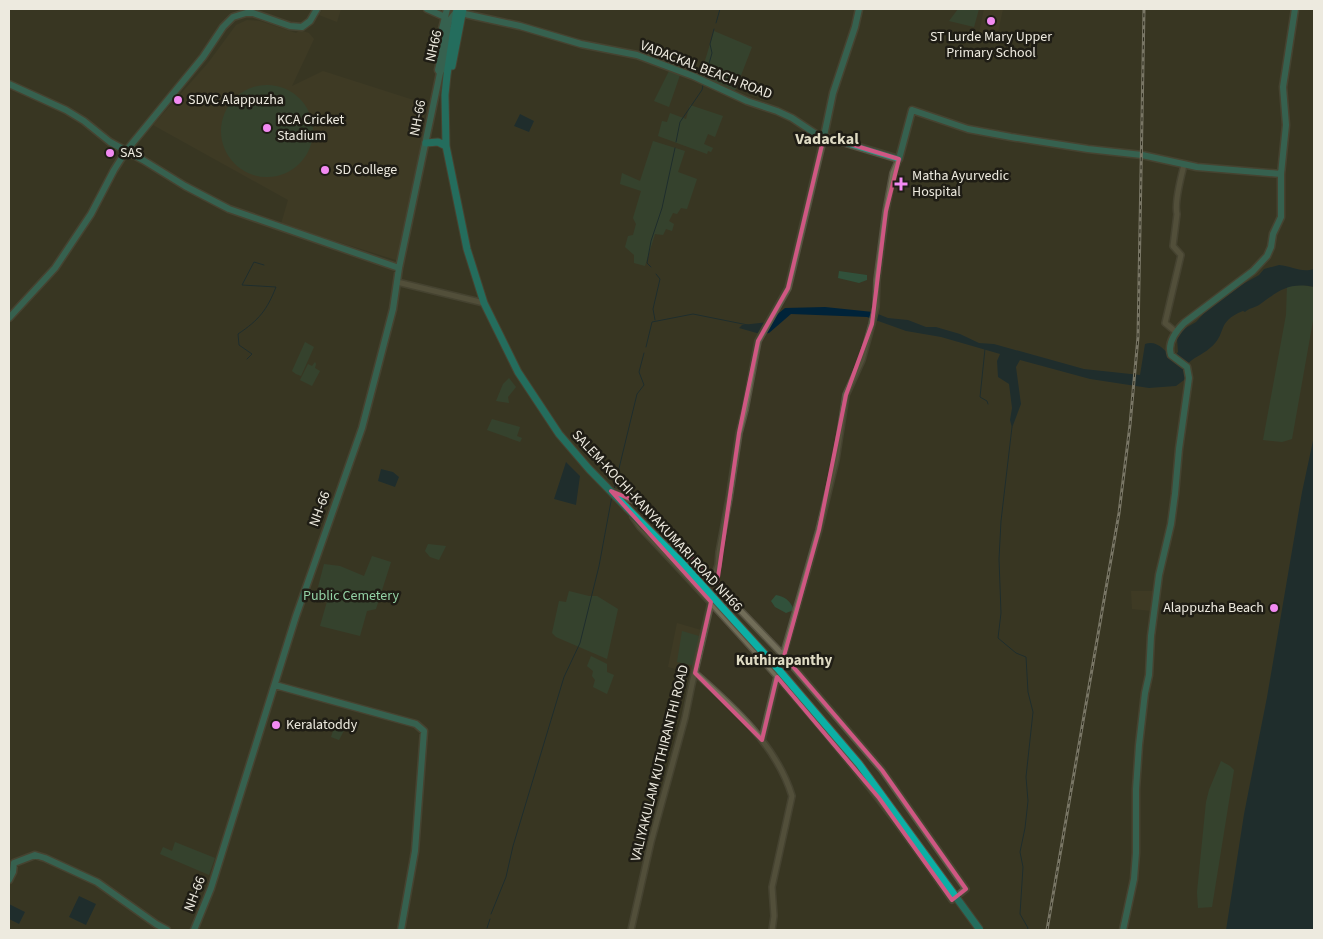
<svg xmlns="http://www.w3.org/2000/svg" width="1323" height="939" font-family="'Source Sans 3',sans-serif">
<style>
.built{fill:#453f27}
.green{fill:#31513b}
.water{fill:#002339}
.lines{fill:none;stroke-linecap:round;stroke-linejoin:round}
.stream{stroke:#002339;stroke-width:1}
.minor-casing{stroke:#565242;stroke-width:8}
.major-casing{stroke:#565242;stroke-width:9}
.highway-casing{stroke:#565242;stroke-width:9}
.minor{stroke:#716d58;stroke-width:5}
.major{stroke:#349586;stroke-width:6}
.highway{stroke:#0cafa5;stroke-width:7}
.rail-casing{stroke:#c7c4b7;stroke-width:3}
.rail{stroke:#1f1d15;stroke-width:1;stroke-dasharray:4;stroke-linecap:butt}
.highway-bridge-casing{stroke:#565242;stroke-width:9;stroke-linecap:butt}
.highway-bridge{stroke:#0cafa5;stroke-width:7}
.marked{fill:none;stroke:#cf5783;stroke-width:4;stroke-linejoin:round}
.poi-dot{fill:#f28af2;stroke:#1f1d15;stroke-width:2}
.labels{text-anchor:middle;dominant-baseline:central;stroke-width:5;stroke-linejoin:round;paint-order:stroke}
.poi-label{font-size:14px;fill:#edeadf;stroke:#1f1d15;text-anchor:start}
.street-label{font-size:14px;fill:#edeadf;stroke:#1f1d15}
.park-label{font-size:14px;fill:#94d2a6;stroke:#1f1d15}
.neighbourhood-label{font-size:15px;font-weight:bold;fill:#dedac3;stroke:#1f1d15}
.quarter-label{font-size:16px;font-weight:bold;fill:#dedac3;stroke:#1f1d15}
</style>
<rect width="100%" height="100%" fill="#393623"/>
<path class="built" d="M 323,9 L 341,9 L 337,22 L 319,15 Z
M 984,9 L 1003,9 L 997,37 L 979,33 Z
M 247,20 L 260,21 L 296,33 L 300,30 L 309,33 L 314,39 L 292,86 L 323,71 L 426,104 L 421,141 L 399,261 L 281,224 L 288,200 L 153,125 L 208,63 L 236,25 Z
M 1131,591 L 1153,591 L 1152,611 L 1132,609 Z
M 677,623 L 701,630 L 693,673 L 668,667 Z"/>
<path class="green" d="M 958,9 L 979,9 L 974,27 L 949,21 Z
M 714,31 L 752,47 L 735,91 L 700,77 Z
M 669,71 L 680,75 L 669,107 L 654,101 Z
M221 131a46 46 0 1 1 92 0a46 46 0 1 1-92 0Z
M 690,105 L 723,116 L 715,137 L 708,134 L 704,144 L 713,148 L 711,152 L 708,151 L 707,154 L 658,136 L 662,121 L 667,122 L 670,113 L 686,119 Z
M 653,141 L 685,151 L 678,172 L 697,179 L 687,209 L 681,208 L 677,214 L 673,213 L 669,221 L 674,224 L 672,231 L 666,229 L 663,235 L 655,234 L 645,266 L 634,263 L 634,255 L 625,247 L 628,236 L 633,235 L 636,224 L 633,218 L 641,191 L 620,184 L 622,173 L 640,181 Z
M 839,271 L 867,275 L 867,280 L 859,283 L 838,278 Z
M 1302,285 L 1313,287 L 1314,315 L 1292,439 L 1282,442 L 1263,440 L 1286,315 L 1287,286 Z
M 305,342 L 314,347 L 301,376 L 296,374 L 292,371 Z
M 315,362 L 316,364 L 315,368 L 320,371 L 312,386 L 300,380 L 308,364 L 312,366 Z
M 509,378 L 516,387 L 508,397 L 509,403 L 496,401 L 503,384 Z
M 492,419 L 520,427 L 517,436 L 522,438 L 520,442 L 487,430 Z
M 428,544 L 446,546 L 439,560 L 430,557 L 425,551 Z
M 372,556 L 391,562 L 376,609 L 367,611 L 360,636 L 320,626 L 330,591 L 318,587 L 324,564 L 340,566 L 364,576 Z
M 569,591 L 589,596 L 597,596 L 618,609 L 607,659 L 556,637 L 552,633 L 559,601 L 566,602 Z
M 776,595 C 785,597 790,600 794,610 L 786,613 L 775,607 L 771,601 Z
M 682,631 L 699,636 L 694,666 L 677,662 Z
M 591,656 L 607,664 L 607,672 L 614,675 L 607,694 L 593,687 L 595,680 L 592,676 L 593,671 L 587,666 Z
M 337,719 L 348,723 L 339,740 L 331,737 Z
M 1221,761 L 1230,766 L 1234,770 L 1212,907 L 1198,908 L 1197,892 L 1206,802 L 1209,790 Z
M 175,842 L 215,858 L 209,875 L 160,854 L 163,847 L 172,851 Z"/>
<path class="water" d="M 520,114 L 534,121 L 529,132 L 514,126 Z
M 1279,265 C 1293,266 1300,273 1314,269 L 1314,287 C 1288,282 1279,291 1259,305 C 1254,308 1249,308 1245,312 L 1243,311 C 1215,322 1228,334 1210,348 C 1201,356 1194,356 1185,367 L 1188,377 L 1176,386 L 1149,388 L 1090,379 L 1020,360 L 1016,367 L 1021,404 L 1012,428 L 1010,420 L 1012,408 L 1009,384 L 998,377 L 997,361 L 1000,354 L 941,337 L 906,331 L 867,317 L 791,314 L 769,333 L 760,334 L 739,328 L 742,325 L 768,322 L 785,308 L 825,307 L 873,312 L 888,318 L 908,320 L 926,327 L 936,327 L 960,334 L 979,343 L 994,344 L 1084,369 L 1140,375 L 1145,344 C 1157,340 1165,350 1172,359 L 1178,352 L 1177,339 L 1182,330 L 1196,322 L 1206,311 L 1243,284 L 1259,275 L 1264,269 Z
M 1314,436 L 1314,930 L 1226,930 L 1244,814 L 1267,697 L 1302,492 Z
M 566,462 L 580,476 L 576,505 L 554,499 Z
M 381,469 L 393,472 L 399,477 L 395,487 L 378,481 Z
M 79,896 L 96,904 L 86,925 L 69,917 Z
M 9,904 L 25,912 L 19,924 L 9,919 Z"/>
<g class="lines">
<path class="stream" d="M 716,23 L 720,9
M 705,78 L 712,53 L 710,44 L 714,29
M 676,142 L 680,122 L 702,90 L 703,85
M 651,267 L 647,263 L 651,241 L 662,208 L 675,148
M 655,320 L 653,309 L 660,279 L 656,274
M 646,347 L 652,322 L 693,314 L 748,325
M 985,349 L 980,397 L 987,401 L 988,404
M 247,359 L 252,354 L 239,345 L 238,334 C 259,320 267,310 276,287 L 242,285 L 254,262 L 264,265
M 1012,427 L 1001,521 L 999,559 L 1001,613 L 998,638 L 1016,653 L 1026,657 L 1028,692 L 1033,712 L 1026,777 L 1028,801 L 1025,828 L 1020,852 L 1023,867 L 1020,914 L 1028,928 L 1027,930
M 614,489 L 637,394 L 644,385 L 639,372 L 644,353
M 491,914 L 506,877 L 513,846 L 564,677 L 580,643 L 599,566 L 612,496
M 487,928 L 490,919"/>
<g class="minor-casing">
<path id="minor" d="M 397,282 L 484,303
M 1176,332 L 1165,323 L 1181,255 L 1173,246 L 1177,214 C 1174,203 1181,177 1184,165
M 611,491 L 638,502 L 683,547 L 737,607 L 784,656 L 882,770 L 966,889 L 952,900 C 861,765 752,645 640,527 L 633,517
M 713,580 L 718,565 L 719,552 L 729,499 L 739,433 L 745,410 L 758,341 L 788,288 L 824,136
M 695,673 C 733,706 777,746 792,796 L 772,887 L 774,916 L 772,930
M 762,740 L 777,677 L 819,530 L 836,460 L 846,395 L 862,360 L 872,324 L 876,307 L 877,280 L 886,211 L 893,173 L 899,159
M 631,930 L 651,842 L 685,718 L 692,684 L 711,602"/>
</g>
<g class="major-casing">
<path id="major" d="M 427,9 L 445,17
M 442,29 L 447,9
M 440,73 L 438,70 L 449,21 L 456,12 L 520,26 L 581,44 L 637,55 L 693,76 L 747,101 L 777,111 L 792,118 L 816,134 L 899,159 L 912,110 L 968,129 L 1011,137 L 1088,149 L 1142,155 L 1197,167 L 1281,174
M 9,84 L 66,110 L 84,121 L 110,142 L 143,160 L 185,186 L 229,209 L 399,268
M 824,136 L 833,93 L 855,27 L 859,9
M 9,318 L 55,268 L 91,214 L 114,170 L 126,151 L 203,57 L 223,27 L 233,17 L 246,13 L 253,13 L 290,26 L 302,27 L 310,21 L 317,9
M 275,685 L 416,724 L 424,731 L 415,851 L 401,930
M 14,863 L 35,855 L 45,858 L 97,882 L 156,924 L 167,930
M 9,880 L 13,872 L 14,863
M 194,930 L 211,888 L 296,616 L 362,428 L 393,309 L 399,268 L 440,73 L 442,69 L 451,30
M 1123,930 L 1134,879 L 1136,853 L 1136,789 L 1139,745 L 1145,693 L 1149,675 L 1151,636 L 1159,575 L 1171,524 L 1175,494 L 1179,449 L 1189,378 L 1187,367 L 1171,355 C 1167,343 1176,331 1184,323 L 1253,271 L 1267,256 L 1271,247 L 1273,234 L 1281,217 L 1281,174 L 1286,125 L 1283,87 L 1295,9"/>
</g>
<g class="highway-casing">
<path id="highway" d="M 457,9 L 447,75 L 445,95 L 446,146 L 467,249 L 484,303 L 518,372 L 559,434 L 589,469 L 627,508
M 452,66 L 463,9
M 426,143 L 438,142 L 446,146"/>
</g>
<use href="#minor" class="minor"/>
<use href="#major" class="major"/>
<use href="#highway" class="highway"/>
<g class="rail-casing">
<path id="rail" d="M 1047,930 L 1119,513 L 1130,425 L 1138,337 L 1144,9"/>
</g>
<use href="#rail" class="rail"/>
<g class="highway-bridge-casing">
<path id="highway-bridge" d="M 627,508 L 683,564 L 779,670 L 859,764 L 980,930"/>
</g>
<use href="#highway-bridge" class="highway-bridge"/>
</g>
<path d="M0 0H1323V939H0ZM 824,136 L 899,159 L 886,211 L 872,324 L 846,395 L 819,530 L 784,656 L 882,770 L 966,889 L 952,900 L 879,798 L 777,677 L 762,740 L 695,673 L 711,602 L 611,491 L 638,502 L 717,584 L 739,433 L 758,341 L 788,288 Z" fill="#393623" fill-opacity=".55" fill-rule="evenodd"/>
<path class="marked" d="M 824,136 L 899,159 L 886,211 L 872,324 L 846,395 L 819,530 L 784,656 L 882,770 L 966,889 L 952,900 L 879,798 L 777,677 L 762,740 L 695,673 L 711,602 L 611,491 L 638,502 L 717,584 L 739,433 L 758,341 L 788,288 Z"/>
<g class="poi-dot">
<circle cx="991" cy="21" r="5"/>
<circle cx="178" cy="100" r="5"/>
<circle cx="267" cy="128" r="5"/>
<circle cx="110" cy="153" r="5"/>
<circle cx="325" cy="170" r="5"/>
<path d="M898.5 176.5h5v5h5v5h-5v5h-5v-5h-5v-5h5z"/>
<circle cx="1274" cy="608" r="5"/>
<circle cx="276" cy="725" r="5"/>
</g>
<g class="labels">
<g class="poi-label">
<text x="991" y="37" text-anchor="middle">ST Lurde Mary Upper<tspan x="991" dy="16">Primary School</tspan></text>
<text x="188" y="100">SDVC Alappuzha</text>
<text x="277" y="120">KCA Cricket<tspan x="277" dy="16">Stadium</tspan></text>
<text x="120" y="153">SAS</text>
<text x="335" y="170">SD College</text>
<text x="912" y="176">Matha Ayurvedic<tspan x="912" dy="16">Hospital</tspan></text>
<text x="1264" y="608" text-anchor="end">Alappuzha Beach</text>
<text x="286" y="725">Keralatoddy</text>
</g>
<g class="street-label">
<text transform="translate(434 46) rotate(-77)">NH66</text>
<text transform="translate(706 70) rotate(21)">VADACKAL BEACH ROAD</text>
<text transform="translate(418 118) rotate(-79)">NH-66</text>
<text transform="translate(320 509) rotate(-70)">NH-66</text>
<text transform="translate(657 521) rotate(47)">SALEM-KOCHI-KANYAKUMARI ROAD NH66</text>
<text transform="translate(660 763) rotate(-76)">VALIYAKULAM KUTHIRANTHI ROAD</text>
<text transform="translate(195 894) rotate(-69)">NH-66</text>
</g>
<g class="park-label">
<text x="351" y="596">Public Cemetery</text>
</g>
<g class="neighbourhood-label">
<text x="784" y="660">Kuthirapanthy</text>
</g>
<g class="quarter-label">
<text x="827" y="139">Vadackal</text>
</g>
</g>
<rect width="1323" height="939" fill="none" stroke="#edeadf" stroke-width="20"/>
</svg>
